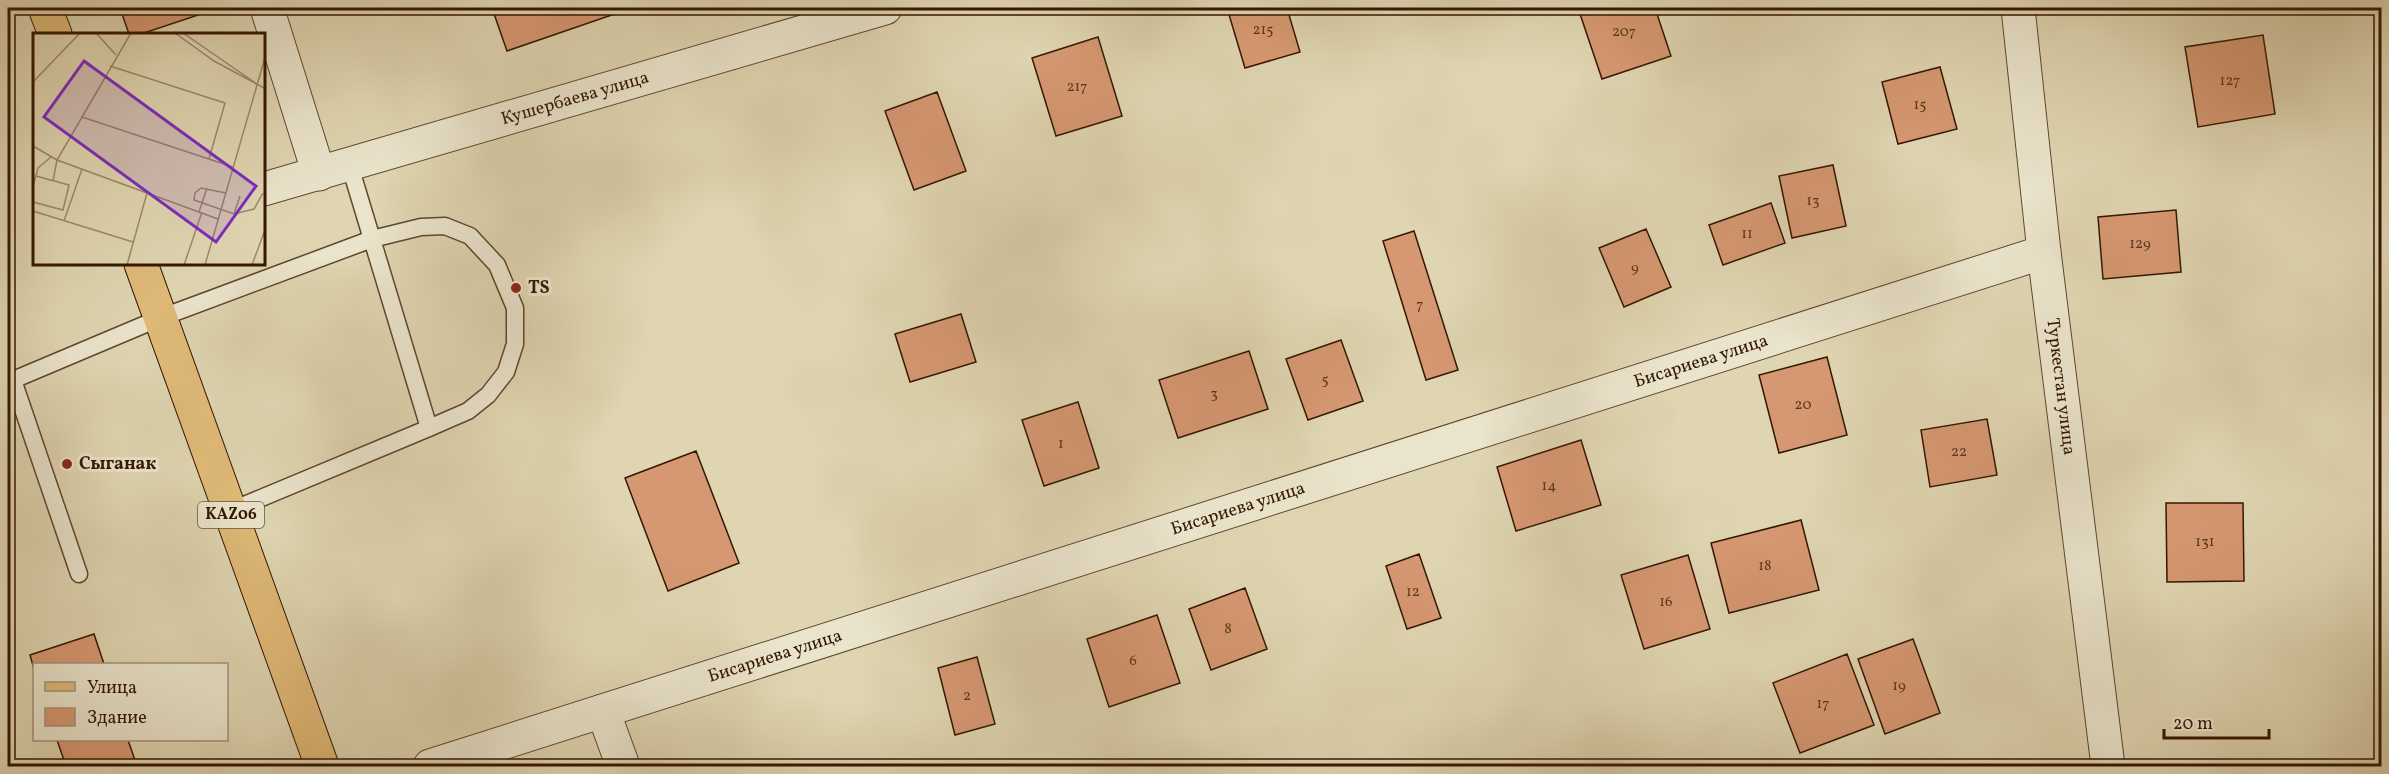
<svg xmlns="http://www.w3.org/2000/svg" width="2389" height="774" font-family="Vollkorn,serif">
<style>
.building{fill:#d69872;stroke:#341702;stroke-width:1.5}
.lines{fill:none;stroke-linecap:round;stroke-linejoin:round}
.lane-casing{stroke:#5f462e;stroke-width:19}
.street-casing{stroke:#5f462e;stroke-width:35}
.primary-casing{stroke:#341702;stroke-width:35}
.lane{stroke:#eae4cc;stroke-width:16}
.street{stroke:#eae4cc;stroke-width:33}
.primary{stroke:#e0ba78;stroke-width:33}
.poi-dot{fill:#8f2418;stroke:#eae4cc;stroke-width:2}
.labels{text-anchor:middle;dominant-baseline:central;stroke-width:6;stroke-linejoin:round;paint-order:stroke}
.number-label{font-size:15px;fill:#5c371e}
.shield{fill:#eae4cc;stroke:#6b543f;stroke-width:1.5}
.shield-label{font-size:16px;font-weight:bold;fill:#341702}
.street-label{font-size:18px;fill:#341702;stroke:#eae4cc}
.poi-label{font-size:18px;font-weight:bold;fill:#341702;stroke:#eae4cc;text-anchor:start}
.inset-road{fill:none;stroke:#9b896b;stroke-width:1.5}
.view{fill:#7b2cbf;fill-opacity:0.15;stroke:#7b2cbf;stroke-width:3}
.inset-edge{fill:none;stroke:#341702;stroke-width:3}
</style>
<rect width="100%" height="100%" fill="#dfd5b1"/>
<filter id="stains"><feTurbulence type="fractalNoise" baseFrequency=".00333" numOctaves="4"/><feColorMatrix values="0 0 0 0 .2 0 0 0 0 .09 0 0 0 0 .02 0 0 0 .5 -.17"/></filter>
<radialGradient id="worn" r=".72"><stop offset=".6" stop-color="#630" stop-opacity="0"/><stop offset="1" stop-color="#630" stop-opacity=".3"/></radialGradient>
<path class="building" d="M 120,8 L 196,8 L 198,15 L 141,34 L 129,34 Z
M 492,8 L 632,8 L 507,51 Z
M 1227,8 L 1287,8 L 1300,52 L 1245,68 Z
M 1578,8 L 1655,8 L 1671,56 L 1602,79 Z
M 2263,35 L 2275,114 L 2198,127 L 2185,47 Z
M 1098,37 L 1122,116 L 1056,136 L 1032,58 Z
M 1940,67 L 1957,129 L 1898,144 L 1882,82 Z
M 937,92 L 966,171 L 914,190 L 885,111 Z
M 1833,165 L 1846,226 L 1792,238 L 1779,176 Z
M 1771,203 L 1785,243 L 1723,265 L 1709,225 Z
M 2176,210 L 2181,272 L 2103,279 L 2098,217 Z
M 1646,229 L 1671,287 L 1624,307 L 1599,248 Z
M 1414,231 L 1458,370 L 1426,380 L 1383,241 Z
M 961,314 L 976,362 L 910,382 L 895,334 Z
M 1341,340 L 1363,401 L 1308,420 L 1286,359 Z
M 1249,351 L 1268,409 L 1178,438 L 1159,380 Z
M 1827,357 L 1847,435 L 1779,453 L 1759,375 Z
M 1078,402 L 1099,468 L 1044,486 L 1022,420 Z
M 1987,419 L 1997,475 L 1930,487 L 1921,430 Z
M 1581,440 L 1601,505 L 1516,531 L 1497,467 Z
M 696,451 L 739,563 L 668,591 L 625,478 Z
M 2166,503 L 2243,503 L 2244,581 L 2167,582 Z
M 1801,520 L 1819,590 L 1729,613 L 1711,543 Z
M 1419,554 L 1441,618 L 1407,629 L 1386,566 Z
M 1688,555 L 1710,629 L 1644,649 L 1621,575 Z
M 1245,588 L 1267,649 L 1211,670 L 1189,609 Z
M 1157,615 L 1180,683 L 1109,707 L 1087,639 Z
M 94,634 L 104,664 L 34,664 L 34,669 L 30,655 Z
M 1913,639 L 1940,713 L 1885,734 L 1858,659 Z
M 1847,654 L 1874,725 L 1800,753 L 1773,683 Z
M 977,657 L 995,724 L 955,735 L 938,668 Z
M 57,740 L 128,740 L 137,766 L 66,766 Z"/>
<g class="lines">
<g class="lane-casing">
<path id="lane" d="M 349,163 L 429,428
M 13,380 L 79,574
M 8,386 L 13,380 L 160,318 L 372,239 L 421,227 L 445,226 L 470,236 L 497,265 L 515,308 L 515,344 L 506,372 L 488,395 L 468,411 L 429,428 L 230,511"/>
</g>
<g class="street-casing">
<g id="street">
<path d="M 267,8 L 319,174"/>
<path id="s1" d="M 2018,8 L 2044,252 L 2108,766"/>
<path id="s2" d="M 264,189 L 885,8"/>
<path d="M 603,711 L 623,766"/>
<path id="s3" d="M 430,766 L 2044,252"/>
</g>
</g>
<g class="primary-casing">
<path id="primary" d="M 45,8 L 55,34
M 141,264 L 322,766"/>
</g>
<use href="#lane" class="lane"/>
<use href="#street" class="street"/>
<use href="#primary" class="primary"/>
</g>
<g class="poi-dot">
<circle cx="516" cy="288" r="6"/>
<circle cx="67" cy="464" r="6"/>
</g>
<g class="labels">
<g class="number-label">
<text x="1263" y="30">215</text>
<text x="1624" y="32">207</text>
<text x="2230" y="81">127</text>
<text x="1077" y="87">217</text>
<text x="1920" y="105">15</text>
<text x="1813" y="201">13</text>
<text x="1747" y="234">11</text>
<text x="2140" y="244">129</text>
<text x="1635" y="268">9</text>
<text x="1420" y="305">7</text>
<text x="1325" y="380">5</text>
<text x="1214" y="394">3</text>
<text x="1803" y="405">20</text>
<text x="1061" y="444">1</text>
<text x="1959" y="452">22</text>
<text x="1549" y="486">14</text>
<text x="2205" y="542">131</text>
<text x="1765" y="566">18</text>
<text x="1413" y="592">12</text>
<text x="1666" y="602">16</text>
<text x="1228" y="629">8</text>
<text x="1133" y="661">6</text>
<text x="1899" y="686">19</text>
<text x="967" y="696">2</text>
<text x="1823" y="704">17</text>
</g>
<rect class="shield" x="198" y="502" width="66" height="26" rx="4.5"/>
<g class="shield-label">
<text x="231" y="515">KAZ06</text>
</g>
<g class="street-label">
<text stroke="none"><textPath href="#s2" startOffset="324">Кушербаева улица</textPath></text>
<text stroke="none"><textPath href="#s3" startOffset="1334">Бисариева улица</textPath></text>
<text stroke="none"><textPath href="#s1" startOffset="381">Туркестан улица</textPath></text>
<text stroke="none"><textPath href="#s3" startOffset="848">Бисариева улица</textPath></text>
<text stroke="none"><textPath href="#s3" startOffset="362">Бисариева улица</textPath></text>
</g>
<g class="poi-label">
<text x="528" y="288">TS</text>
<text x="79" y="464">Сыганак</text>
</g>
</g>
<g transform="translate(33 33)">
<rect width="232" height="232" fill="#dfd5b1"/>
<path class="inset-road" d="M 63,0 L 83,22M 142,0 L 181,28 L 233,56M 150,0 L 224,51M 77,33 L 192,70 L 176,126M 0,49 L 47,0M 49,84 L 200,134M 0,113 L 24,127 L 185,186M 3,143 L 5,135 L 18,124M 20,148 L 24,127 L 98,0M 0,153 L 3,143 L 36,152 L 30,177 L 0,169M 193,160 L 168,155 L 162,160 L 161,167 L 201,181 L 221,176 L 230,160M 0,178 L 100,209M 166,179 L 174,155M 201,181 L 207,163M 31,188 L 49,136M 94,232 L 114,160M 151,232 L 169,179M 172,232 L 233,21M 219,232 L 233,194"/>
<path class="view" d="M 51,28 L 223,153 L 183,209 L 11,84 Z"/>
<rect width="232" height="232" class="inset-edge"/>
</g>
<rect width="2389" height="774" fill="none" stroke="#dfd5b1" stroke-width="30"/>
<rect x="9" y="9" width="2371" height="756" fill="none" stroke="#341702" stroke-width="3"/>
<rect x="15" y="15" width="2359" height="744" fill="none" stroke="#341702" stroke-width="1.5"/>
<rect x="33" y="663" width="195" height="78" fill="#eae4cc" stroke="#a1927b" stroke-width="1.5"/>
<rect x="45" y="682" width="30" height="9" fill="#e0ba78" stroke="#a1927b" stroke-width="1.5"/>
<text x="87" y="693" font-size="18" fill="#341702">Улица</text>
<rect x="45" y="708" width="30" height="18" fill="#d69872" stroke="#a1927b" stroke-width="1.5"/>
<text x="87" y="723" font-size="18" fill="#341702">Здание</text>
<path d="M2164 729v9h105v-9" fill="none" stroke="#341702" stroke-width="3"/>
<text x="2173" y="729" font-size="18" fill="#341702" stroke="#eae4cc" stroke-width="4.5" paint-order="stroke">20 m</text>
<rect width="100%" height="100%" filter="url(#stains)"/>
<rect width="100%" height="100%" fill="url(#worn)"/>
</svg>
